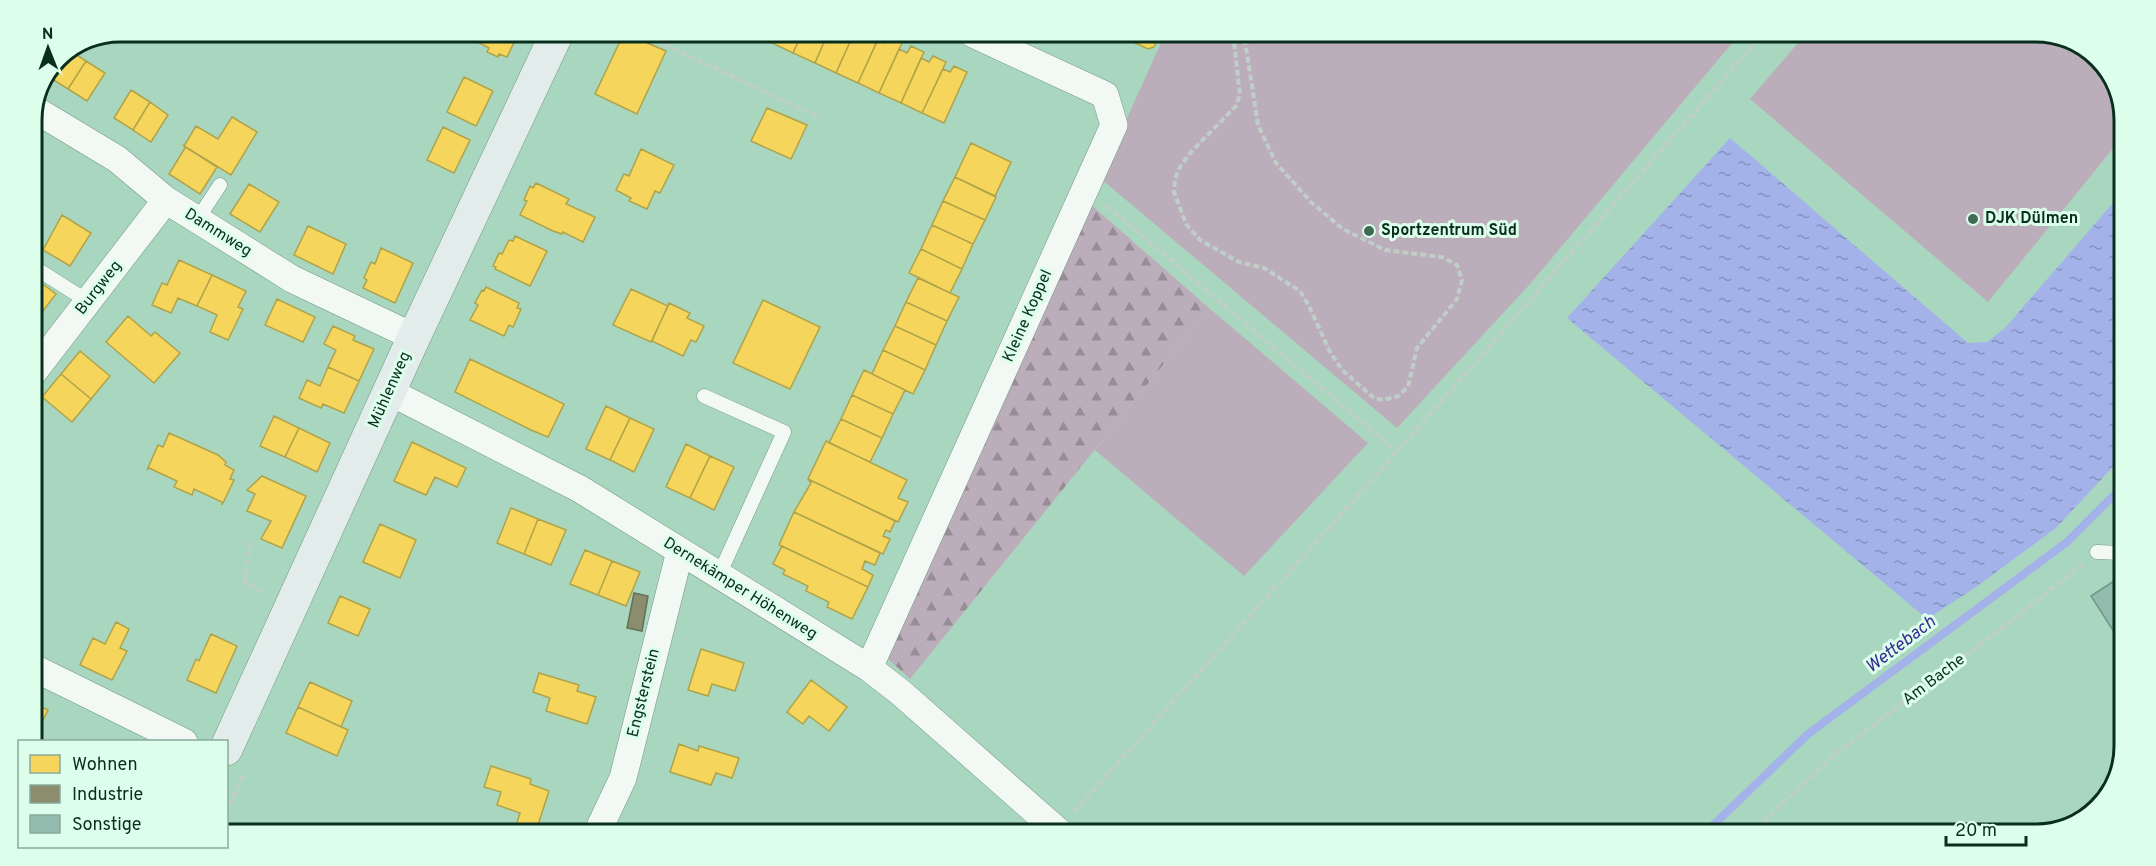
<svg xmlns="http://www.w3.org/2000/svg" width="2156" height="866" font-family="Overpass,sans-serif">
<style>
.forest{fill:url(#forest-firs)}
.park{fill:#bcadba}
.water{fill:url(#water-ripples)}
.homes{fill:#f6d55c;stroke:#afa349;stroke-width:1.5}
.industry{fill:#8c8c6e;stroke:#647056;stroke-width:1.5}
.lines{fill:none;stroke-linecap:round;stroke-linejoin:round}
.stream{stroke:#a3b3ea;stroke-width:8}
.building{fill:#94bcae;stroke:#6b988b;stroke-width:1.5}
.lane-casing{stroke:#739786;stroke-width:15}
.street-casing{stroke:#739786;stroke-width:28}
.secondary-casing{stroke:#739786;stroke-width:34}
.path{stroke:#c0cec8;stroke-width:4;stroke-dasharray:6 3;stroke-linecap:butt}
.lane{stroke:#f2f9f5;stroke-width:14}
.street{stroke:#f2f9f5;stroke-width:27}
.secondary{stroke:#e2ecea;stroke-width:33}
.poi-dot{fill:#406956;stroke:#defeec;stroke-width:2}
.labels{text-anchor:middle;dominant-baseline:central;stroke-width:6;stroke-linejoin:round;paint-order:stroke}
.poi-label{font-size:16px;font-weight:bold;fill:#082e1e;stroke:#defeec;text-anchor:start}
.street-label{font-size:16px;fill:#082e1e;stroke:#defeec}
.water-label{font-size:18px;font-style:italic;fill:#382d91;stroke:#defeec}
.rim{fill:none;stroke:#082e1e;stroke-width:3}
</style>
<defs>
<pattern id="forest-firs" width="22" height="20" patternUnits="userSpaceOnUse" patternTransform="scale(1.5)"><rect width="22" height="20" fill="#bcadba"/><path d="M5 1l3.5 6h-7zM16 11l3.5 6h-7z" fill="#978d97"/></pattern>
<pattern id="water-ripples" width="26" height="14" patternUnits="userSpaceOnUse" patternTransform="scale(1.5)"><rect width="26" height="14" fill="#a3b3ea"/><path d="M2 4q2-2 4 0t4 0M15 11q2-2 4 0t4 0" fill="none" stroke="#8392bd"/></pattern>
</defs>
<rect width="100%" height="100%" fill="#a9d6bf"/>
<path class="forest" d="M 1089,203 L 1209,308 L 910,679 L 885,656 Z"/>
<path class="park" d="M 1165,34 L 1738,36 L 1530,284 L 1397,428 L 1100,178 Z
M 1804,36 L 2065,36 L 2106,66 L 2124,114 L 2124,135 L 1988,302 L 1750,99 Z
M 1209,308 L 1368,443 L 1244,576 L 1095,450 Z"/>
<path class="water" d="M 1730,138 L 1968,343 L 1987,342 L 2005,328 L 2124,190 L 2122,457 L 2056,528 L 1976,587 L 1927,619 L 1567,318 Z"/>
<path class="homes" d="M 459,32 L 519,32 L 507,57 L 499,54 L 498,57 L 487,52 L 489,48 Z
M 624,33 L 666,51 L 637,114 L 595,94 Z
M 752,33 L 776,33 L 772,43 Z
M 776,33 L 802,33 L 793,53 L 772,43 Z
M 802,33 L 828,33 L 815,63 L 793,53 Z
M 828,33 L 854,33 L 836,73 L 815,63 Z
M 854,33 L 881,33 L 858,83 L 836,73 Z
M 1115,34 L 1160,34 L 1154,47 L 1148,49 L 1129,40 L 1125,41 L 1126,39 Z
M 890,37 L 902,43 L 879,93 L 858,83 L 878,39 L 885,43 Z
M 911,46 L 924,52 L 901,103 L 879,93 L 899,49 L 907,53 Z
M 72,52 L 86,61 L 68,89 L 49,77 L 62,55 Z
M 933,56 L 946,62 L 922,113 L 901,103 L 921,58 L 929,62 Z
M 86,61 L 105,73 L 87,101 L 68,89 Z
M 954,66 L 967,72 L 944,123 L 922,113 L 943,69 L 950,72 Z
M 464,77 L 493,91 L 476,126 L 447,112 Z
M 131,90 L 150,102 L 133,130 L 114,118 Z
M 150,102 L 168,115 L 151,142 L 133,130 Z
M 767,108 L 807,125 L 791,159 L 751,141 Z
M 232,117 L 257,132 L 231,175 L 184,146 L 196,126 L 218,139 Z
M 443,127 L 470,140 L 454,173 L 427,160 Z
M 971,143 L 1011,162 L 995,196 L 955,177 Z
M 184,146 L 217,167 L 200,194 L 169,174 L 185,148 Z
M 641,149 L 674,165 L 660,193 L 655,191 L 647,209 L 629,201 L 631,198 L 616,190 L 624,174 L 629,176 Z
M 955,177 L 996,197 L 985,220 L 943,201 Z
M 536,183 L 569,199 L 566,204 L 595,217 L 583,242 L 563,232 L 562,234 L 553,231 L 520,215 L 527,201 L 524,200 L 530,186 L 533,188 Z
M 249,184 L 279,202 L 260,232 L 230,214 Z
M 943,201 L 985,220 L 973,244 L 932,225 Z
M 62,215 L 91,233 L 70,266 L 43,250 Z
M 932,225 L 973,244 L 962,269 L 921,249 Z
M 308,226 L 346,244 L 333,274 L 294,255 Z
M 515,236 L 547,251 L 530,286 L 495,269 L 496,267 L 493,266 L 499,253 L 502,254 L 509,240 L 513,241 Z
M 381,248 L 413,263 L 395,303 L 363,288 L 367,280 L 364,278 L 371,262 L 375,264 Z
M 921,249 L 962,269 L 950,293 L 909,273 Z
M 179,260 L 212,275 L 197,306 L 178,298 L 171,313 L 152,305 L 162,283 L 167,285 Z
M 212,275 L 246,291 L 238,307 L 243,309 L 228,340 L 210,332 L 217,315 L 197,306 Z
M 32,276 L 56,294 L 32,325 Z
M 918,278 L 959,297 L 947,321 L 906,302 Z
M 486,287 L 519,303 L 517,308 L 521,309 L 513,327 L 509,325 L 504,336 L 470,320 L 478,305 L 475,303 L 482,290 L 484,291 Z
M 631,289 L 668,306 L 651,342 L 613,325 Z
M 277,299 L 315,317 L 303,342 L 265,325 Z
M 763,300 L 820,327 L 790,389 L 733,363 Z
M 906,302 L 947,321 L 936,345 L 895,326 Z
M 669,303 L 690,313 L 687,318 L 704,326 L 696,342 L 691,340 L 683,356 L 652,341 Z
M 128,316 L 151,336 L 155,332 L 180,353 L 154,383 L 106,342 Z
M 333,326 L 355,336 L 353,340 L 374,349 L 359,381 L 328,367 L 336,350 L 324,344 Z
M 895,326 L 936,345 L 925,370 L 883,350 Z
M 883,350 L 925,370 L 913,394 L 872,374 Z
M 80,351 L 110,376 L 91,399 L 61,374 Z
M 470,359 L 564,404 L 548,437 L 531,430 L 455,392 Z
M 328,367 L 359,381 L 344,413 L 323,404 L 321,408 L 299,398 L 307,380 L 320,386 Z
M 864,370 L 905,390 L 893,414 L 852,395 Z
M 61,374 L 91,399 L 72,422 L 42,397 Z
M 852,395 L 893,414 L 882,438 L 841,419 Z
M 606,406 L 630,418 L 610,460 L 586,449 Z
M 274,416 L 299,428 L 285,457 L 260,446 Z
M 630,418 L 654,429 L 634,472 L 610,460 Z
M 841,419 L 882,438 L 870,462 L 829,443 Z
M 299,428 L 330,443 L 317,472 L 285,457 Z
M 169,433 L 218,455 L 226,462 L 225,465 L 234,470 L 230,479 L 234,480 L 222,505 L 222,502 L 194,489 L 192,495 L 174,487 L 177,481 L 149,468 L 147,470 L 158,445 L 163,447 Z
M 826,441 L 907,480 L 898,498 L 908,502 L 898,522 L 808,479 Z
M 412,442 L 466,468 L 457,487 L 435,477 L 426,495 L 394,481 Z
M 686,444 L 710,456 L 690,498 L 666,487 Z
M 710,456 L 734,467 L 714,510 L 690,498 Z
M 262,476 L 306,496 L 282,548 L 261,539 L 271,521 L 247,511 L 255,494 L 247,490 Z
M 808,479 L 895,521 L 890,532 L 886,530 L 883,536 L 890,539 L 883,554 L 794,512 L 811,483 Z
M 511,508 L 538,519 L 524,554 L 497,543 Z
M 794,512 L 880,553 L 875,565 L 865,561 L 862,569 L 873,575 L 868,587 L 779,545 Z
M 538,519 L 566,530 L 551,565 L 524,554 Z
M 380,524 L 416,540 L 400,578 L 363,562 Z
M 782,546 L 868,587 L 852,619 L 827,607 L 829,602 L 806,591 L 808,586 L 783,574 L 785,570 L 773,564 Z
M 585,550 L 612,561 L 598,595 L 570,584 Z
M 612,561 L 640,572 L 626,606 L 598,595 Z
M 340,596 L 370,609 L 358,636 L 328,623 Z
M 116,622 L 129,629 L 120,648 L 127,651 L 112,680 L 80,665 L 93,638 L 105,644 Z
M 211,634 L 237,646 L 216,693 L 187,680 L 196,659 L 199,661 Z
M 701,649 L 744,663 L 735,691 L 712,684 L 708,696 L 688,690 Z
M 539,673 L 579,685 L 577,691 L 596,697 L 587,724 L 546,711 L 550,698 L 533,692 Z
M 811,680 L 847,707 L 829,731 L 809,716 L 803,724 L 787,712 Z
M 310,682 L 352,701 L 341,727 L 298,707 Z
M 32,702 L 48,710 L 32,742 Z
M 298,707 L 348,730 L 337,756 L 286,733 Z
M 679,744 L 698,751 L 699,746 L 739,758 L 732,778 L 716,773 L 711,785 L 670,772 Z
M 491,766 L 531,779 L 530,784 L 549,791 L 536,831 L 516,826 L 520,813 L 497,805 L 501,792 L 484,787 Z"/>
<path class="industry" d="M 634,593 L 648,596 L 642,631 L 627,628 Z"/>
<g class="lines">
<path class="stream" d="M 1704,834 L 1808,734 L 2067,542 L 2122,487"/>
</g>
<path class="building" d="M 2120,577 L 2121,578 L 2121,643 L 2091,596 Z"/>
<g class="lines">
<g class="lane-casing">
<path id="lane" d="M 197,220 L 220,185
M 32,266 L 89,302
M 704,396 L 784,432 L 719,575
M 2097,552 L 2121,553"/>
</g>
<g class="street-casing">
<path id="street" d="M 34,109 L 117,159 L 166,200 L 292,279 L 414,337
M 32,374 L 166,200
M 390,392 L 580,489 L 869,668 L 900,692 L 1059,832
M 32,667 L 184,742
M 869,668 L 1114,125 L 1105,95 L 973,34
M 598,831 L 623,778 L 680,551"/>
</g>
<g class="secondary-casing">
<path id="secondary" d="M 226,749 L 414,337 L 557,33"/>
</g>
<path class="path" d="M 640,33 L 821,118
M 1233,34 L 1240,94 L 1236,106 L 1190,153 L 1180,167 L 1175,179 L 1174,192 L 1186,224 L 1200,240 L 1239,262 L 1264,268 L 1300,291 L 1309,306 L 1330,352 L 1342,370 L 1375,399 L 1384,400 L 1398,396 L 1408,387 L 1417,348 L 1457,299 L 1462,280 L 1457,265 L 1442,257 L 1385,250 L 1343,229 L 1311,202 L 1276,163 L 1258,125 L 1244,34
M 1107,206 L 1397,452
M 250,542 L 245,583 L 266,593
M 1074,812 L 1397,452 L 1761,36
M 226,814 L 244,773
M 1750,834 L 1834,755 L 2015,618 L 2083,564"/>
<use href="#lane" class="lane"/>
<use href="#street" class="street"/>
<use href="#secondary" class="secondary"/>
</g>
<g class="poi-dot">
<circle cx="1973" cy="219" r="6"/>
<circle cx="1369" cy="231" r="6"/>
</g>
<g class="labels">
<g class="poi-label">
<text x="1985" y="219">DJK Dülmen</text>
<text x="1381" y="231">Sportzentrum Süd</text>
</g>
<g class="street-label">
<text transform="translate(218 233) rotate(32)">Dammweg</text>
<text transform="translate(99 288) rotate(-52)">Burgweg</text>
<text transform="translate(1028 316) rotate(-66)">Kleine Koppel</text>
<text transform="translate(390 390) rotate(-66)">Mühlenweg</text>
<text transform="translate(740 589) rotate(32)">Dernekämper Höhenweg</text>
<text transform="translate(1934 680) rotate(-37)">Am Bache</text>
<text transform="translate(644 693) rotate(-76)">Engsterstein</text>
</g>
<g class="water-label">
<text transform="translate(1901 645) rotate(-37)">Wettebach</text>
</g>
</g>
<path d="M0 0H2156V866H0ZM120 42H2036A78 78 0 0 1 2114 120V746A78 78 0 0 1 2036 824H120A78 78 0 0 1 42 746V120A78 78 0 0 1 120 42Z" fill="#defeec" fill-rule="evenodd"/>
<path class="rim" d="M120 42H2036A78 78 0 0 1 2114 120V746A78 78 0 0 1 2036 824H120A78 78 0 0 1 42 746V120A78 78 0 0 1 120 42Z"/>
<rect x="18" y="740" width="210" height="108" fill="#defeec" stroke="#88ab9a" stroke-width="1.5"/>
<rect x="30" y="755" width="30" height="18" fill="#f6d55c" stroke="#88ab9a" stroke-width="1.5"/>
<text x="72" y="770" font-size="18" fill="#082e1e">Wohnen</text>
<rect x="30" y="785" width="30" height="18" fill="#8c8c6e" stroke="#88ab9a" stroke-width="1.5"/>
<text x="72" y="800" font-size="18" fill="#082e1e">Industrie</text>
<rect x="30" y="815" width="30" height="18" fill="#94bcae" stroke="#88ab9a" stroke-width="1.5"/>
<text x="72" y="830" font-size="18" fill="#082e1e">Sonstige</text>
<g transform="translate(48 48) rotate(359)" stroke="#defeec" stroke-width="4.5" paint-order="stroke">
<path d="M0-4.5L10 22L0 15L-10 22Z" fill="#082e1e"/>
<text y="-9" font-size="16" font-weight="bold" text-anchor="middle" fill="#082e1e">N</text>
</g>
<path d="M1946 836v9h80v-9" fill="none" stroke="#082e1e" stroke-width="3"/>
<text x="1955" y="836" font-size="18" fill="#082e1e" stroke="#defeec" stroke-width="4.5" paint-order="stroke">20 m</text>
</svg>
